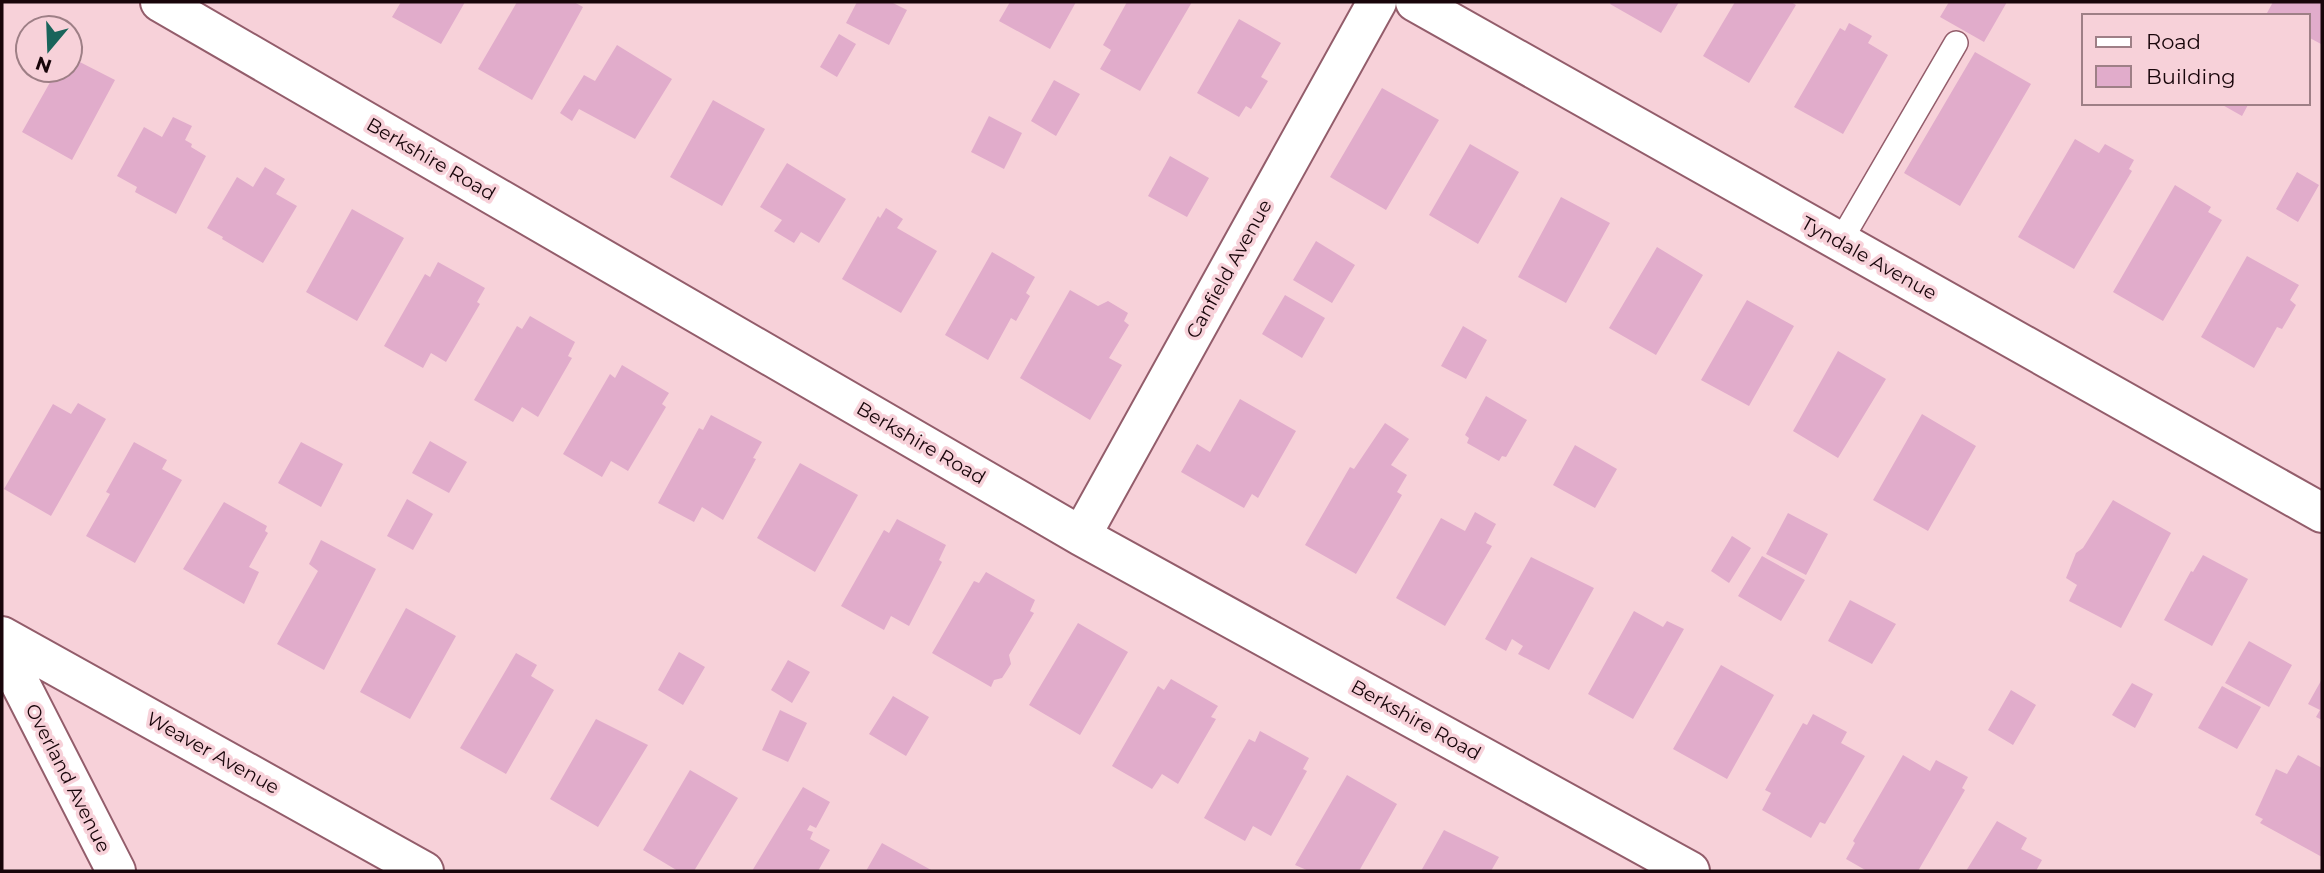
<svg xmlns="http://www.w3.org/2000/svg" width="2324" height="873" font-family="Montserrat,sans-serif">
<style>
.building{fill:#e1accb}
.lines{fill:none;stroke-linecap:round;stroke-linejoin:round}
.lane-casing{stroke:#935d6b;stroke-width:26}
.street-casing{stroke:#935d6b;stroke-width:42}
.lane{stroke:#fff;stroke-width:23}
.street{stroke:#fff;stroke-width:38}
.labels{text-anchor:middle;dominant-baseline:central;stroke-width:7;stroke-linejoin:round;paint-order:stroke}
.street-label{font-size:19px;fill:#18050a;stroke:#f7d1d9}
</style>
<rect width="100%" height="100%" fill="#f7d1d9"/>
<path class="building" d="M 401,2 L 465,2 L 441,44 L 392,17 Z
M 517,2 L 574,2 L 583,7 L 532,100 L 478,69 Z
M 857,2 L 891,2 L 907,10 L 889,45 L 846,23 Z
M 1010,2 L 1076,2 L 1050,49 L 999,21 Z
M 1127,2 L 1192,2 L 1140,91 L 1100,69 L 1111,50 L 1103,45 Z
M 1611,2 L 1679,2 L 1661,33 L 1610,4 Z
M 1735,2 L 1791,2 L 1796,5 L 1749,83 L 1703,56 Z
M 1949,2 L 2007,2 L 1984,42 L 1940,17 Z
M 2273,2 L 2322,2 L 2321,44 L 2308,37 L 2308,16 L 2271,16 L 2267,13 Z
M 1239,19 L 1281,43 L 1261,77 L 1268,81 L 1251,109 L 1246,106 L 1239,117 L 1197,93 Z
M 1849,23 L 1872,36 L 1868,43 L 1888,55 L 1843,134 L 1794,107 L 1840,28 L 1845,31 Z
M 839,34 L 856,44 L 837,77 L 820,67 Z
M 617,45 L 672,79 L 635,139 L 579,109 L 572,121 L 560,113 L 584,75 L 595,81 Z
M 1975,52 L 2031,84 L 1960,206 L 1904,173 Z
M 70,57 L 115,80 L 72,160 L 22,132 L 57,70 L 70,70 Z
M 1054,80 L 1080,94 L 1056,136 L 1031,121 Z
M 1382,88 L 1439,120 L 1386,210 L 1330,177 Z
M 713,100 L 765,129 L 722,206 L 670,177 Z
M 2219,103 L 2249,103 L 2242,116 Z
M 989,116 L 1022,133 L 1004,169 L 971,152 Z
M 173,117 L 192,126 L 185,140 L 192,144 L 191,147 L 206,156 L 176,214 L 135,192 L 137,187 L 117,176 L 144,127 L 162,137 Z
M 2075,139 L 2099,153 L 2105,144 L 2134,160 L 2129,169 L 2132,171 L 2074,269 L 2018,237 Z
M 1470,144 L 1519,172 L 1478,244 L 1429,215 Z
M 1170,156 L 1209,178 L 1187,217 L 1148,196 Z
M 787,163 L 846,199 L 819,243 L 801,232 L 794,243 L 774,231 L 782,220 L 760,207 Z
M 265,167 L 285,179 L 276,194 L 297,206 L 263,263 L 222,239 L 223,237 L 207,228 L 237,177 L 253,187 Z
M 2297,172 L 2319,185 L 2298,222 L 2276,209 Z
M 2175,185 L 2211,207 L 2208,212 L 2222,220 L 2163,321 L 2113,292 Z
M 1561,197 L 1610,223 L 1566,303 L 1518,277 Z
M 886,208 L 903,219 L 897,228 L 937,251 L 901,313 L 842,279 L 878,216 L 880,218 Z
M 352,209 L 404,238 L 357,321 L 306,292 Z
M 1316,241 L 1355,265 L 1332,303 L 1293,280 Z
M 1657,247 L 1703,275 L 1656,355 L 1609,328 Z
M 992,252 L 1035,277 L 1026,293 L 1030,296 L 1016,321 L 1011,318 L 988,360 L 945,335 Z
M 2247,256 L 2299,285 L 2290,300 L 2296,305 L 2282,329 L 2277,327 L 2254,368 L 2201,337 Z
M 438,262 L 485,288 L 477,302 L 480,304 L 446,362 L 431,353 L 423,368 L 384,346 L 425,274 L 430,277 Z
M 1070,290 L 1098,306 L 1108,301 L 1128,313 L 1124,321 L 1129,325 L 1109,358 L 1122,365 L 1090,420 L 1020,378 Z
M 1285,295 L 1325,318 L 1302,358 L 1262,334 Z
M 1747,300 L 1794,326 L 1749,406 L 1701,380 Z
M 530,316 L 575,342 L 568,356 L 572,358 L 538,417 L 522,407 L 513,422 L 474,400 L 517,326 L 522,329 Z
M 1463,326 L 1487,340 L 1466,379 L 1441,366 Z
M 1838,351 L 1886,379 L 1838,458 L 1793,431 Z
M 622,365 L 669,393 L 662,404 L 666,407 L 628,471 L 611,461 L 602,477 L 563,454 L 610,374 L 615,378 Z
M 1486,396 L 1527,420 L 1506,457 L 1502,456 L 1499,461 L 1467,443 L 1469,438 L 1465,435 Z
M 1240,399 L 1296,431 L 1258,498 L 1252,494 L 1244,508 L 1181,472 L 1197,444 L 1210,452 Z
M 78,403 L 106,419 L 51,516 L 4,489 L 53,404 L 71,414 Z
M 1922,414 L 1976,446 L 1928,531 L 1873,500 Z
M 711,415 L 762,442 L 753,458 L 756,459 L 723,520 L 702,507 L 694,522 L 658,503 L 699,428 L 703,430 Z
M 1385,423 L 1409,439 L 1391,465 L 1407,475 L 1397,492 L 1402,495 L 1356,574 L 1305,545 L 1350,467 L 1354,469 Z
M 430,441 L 467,462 L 449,493 L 412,473 Z
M 134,442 L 167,460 L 162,469 L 182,480 L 135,563 L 86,536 L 110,494 L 106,492 Z
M 301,442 L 343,464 L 321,507 L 278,483 Z
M 1575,445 L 1617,469 L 1595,508 L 1553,485 Z
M 800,463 L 858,495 L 815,572 L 757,538 Z
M 407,499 L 433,514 L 413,550 L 387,536 Z
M 2113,500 L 2171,533 L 2121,628 L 2069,601 L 2077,585 L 2066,578 L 2076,553 L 2083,548 Z
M 224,502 L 267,526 L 265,531 L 268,533 L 249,567 L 259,572 L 244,604 L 183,569 Z
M 1475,512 L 1496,524 L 1486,543 L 1492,546 L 1445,626 L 1396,598 L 1441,518 L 1465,531 Z
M 1788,513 L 1828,534 L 1806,575 L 1766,554 Z
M 897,519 L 946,545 L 939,560 L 942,562 L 909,626 L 891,616 L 884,630 L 841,606 L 884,530 L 889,533 Z
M 1732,536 L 1751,548 L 1729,583 L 1711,571 Z
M 321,540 L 376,569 L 324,670 L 277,644 L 318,571 L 309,564 Z
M 2203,555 L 2248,579 L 2212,646 L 2164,620 L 2191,571 L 2193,572 Z
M 1762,556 L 1805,580 L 1781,621 L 1738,596 Z
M 1531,557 L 1594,588 L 1549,670 L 1518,654 L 1523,646 L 1512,639 L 1506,651 L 1485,639 Z
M 986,572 L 1035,600 L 1030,611 L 1034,613 L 1009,655 L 1011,664 L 1002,678 L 994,680 L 991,687 L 932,653 L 974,581 L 979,583 Z
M 1850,600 L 1896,624 L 1872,664 L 1828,641 Z
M 406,608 L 456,636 L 410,719 L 360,692 Z
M 1634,611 L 1663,627 L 1667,621 L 1684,629 L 1633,719 L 1588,694 Z
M 1078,623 L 1128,652 L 1080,735 L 1029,705 Z
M 2249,641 L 2292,665 L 2269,707 L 2225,683 Z
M 679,652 L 705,667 L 683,705 L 658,690 Z
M 516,653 L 537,665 L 531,676 L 554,690 L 506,774 L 460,748 Z
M 788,660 L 810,672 L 792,703 L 771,690 Z
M 1721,665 L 1774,695 L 1727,779 L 1673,749 Z
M 1171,679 L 1218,706 L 1211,717 L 1216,719 L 1178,784 L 1162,774 L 1152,789 L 1112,766 L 1158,686 L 1164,690 Z
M 2322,679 L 2322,720 L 2316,717 L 2320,710 L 2308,704 Z
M 2132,683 L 2153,694 L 2135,728 L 2112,715 Z
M 2222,686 L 2261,707 L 2237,749 L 2198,728 Z
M 2011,690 L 2036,705 L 2013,745 L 1988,730 Z
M 893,696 L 929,717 L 906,756 L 869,734 Z
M 780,710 L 807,723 L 788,762 L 762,750 Z
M 1813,714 L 1847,732 L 1841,743 L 1865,756 L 1825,824 L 1820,822 L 1811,838 L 1762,810 L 1771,793 L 1765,790 L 1803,723 L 1807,725 Z
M 596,719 L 648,745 L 598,827 L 550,799 Z
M 1260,731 L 1309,758 L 1303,769 L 1307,771 L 1271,836 L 1253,826 L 1245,841 L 1204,818 L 1249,739 L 1255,742 Z
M 1903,755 L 1930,771 L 1936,760 L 1968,777 L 1962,788 L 1965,790 L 1918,871 L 1867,871 L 1846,859 L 1855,843 L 1853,841 Z
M 2298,755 L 2322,768 L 2322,857 L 2260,823 L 2263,819 L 2255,815 L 2276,769 L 2287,774 Z
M 690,770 L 738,798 L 694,871 L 678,871 L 643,850 Z
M 1347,775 L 1397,804 L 1359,871 L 1309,871 L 1295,865 Z
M 803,787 L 830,802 L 816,828 L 810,825 L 807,830 L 813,832 L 810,839 L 830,850 L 818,871 L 752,871 Z
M 1997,821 L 2027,838 L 2021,849 L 2042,860 L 2036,871 L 1966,871 Z
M 1444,830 L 1499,857 L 1491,871 L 1421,871 Z
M 882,843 L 933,871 L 866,871 Z"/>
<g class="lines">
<g class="lane-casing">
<path id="lane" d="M 1840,242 L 1956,43"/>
</g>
<g class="street-casing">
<path id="street" d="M 160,2 L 1081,536 L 1690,871
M 1415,2 L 2322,513
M 1081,536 L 1377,2
M 2,636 L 424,871
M 2,648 L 116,871"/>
</g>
<use href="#lane" class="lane"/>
<use href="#street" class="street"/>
</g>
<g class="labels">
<g class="street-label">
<text transform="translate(431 159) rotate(30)">Berkshire Road</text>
<text transform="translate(1869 258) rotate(29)">Tyndale Avenue</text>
<text transform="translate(1229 269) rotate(-61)">Canfield Avenue</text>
<text transform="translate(921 443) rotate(30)">Berkshire Road</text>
<text transform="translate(1416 720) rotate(29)">Berkshire Road</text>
<text transform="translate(213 753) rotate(29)">Weaver Avenue</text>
<text transform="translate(68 778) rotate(63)">Overland Avenue</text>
</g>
</g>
<rect width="2324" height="873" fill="none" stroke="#18050a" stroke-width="7"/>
<rect x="2082" y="14" width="228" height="91" fill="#f7d1d9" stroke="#9e7f86" stroke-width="2"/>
<rect x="2096" y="37" width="35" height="10" fill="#ffffff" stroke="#9e7f86" stroke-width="2"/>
<text x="2146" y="49" font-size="21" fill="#18050a">Road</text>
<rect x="2096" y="66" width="35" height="21" fill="#e1accb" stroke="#9e7f86" stroke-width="2"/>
<text x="2146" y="84" font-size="21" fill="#18050a">Building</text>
<g transform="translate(49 49) rotate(199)"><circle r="33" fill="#f7d1d9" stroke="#9e7f86" stroke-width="2"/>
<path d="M0-5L12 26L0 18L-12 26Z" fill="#19645b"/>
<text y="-10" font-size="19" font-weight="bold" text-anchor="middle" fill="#18050a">N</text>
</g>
</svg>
